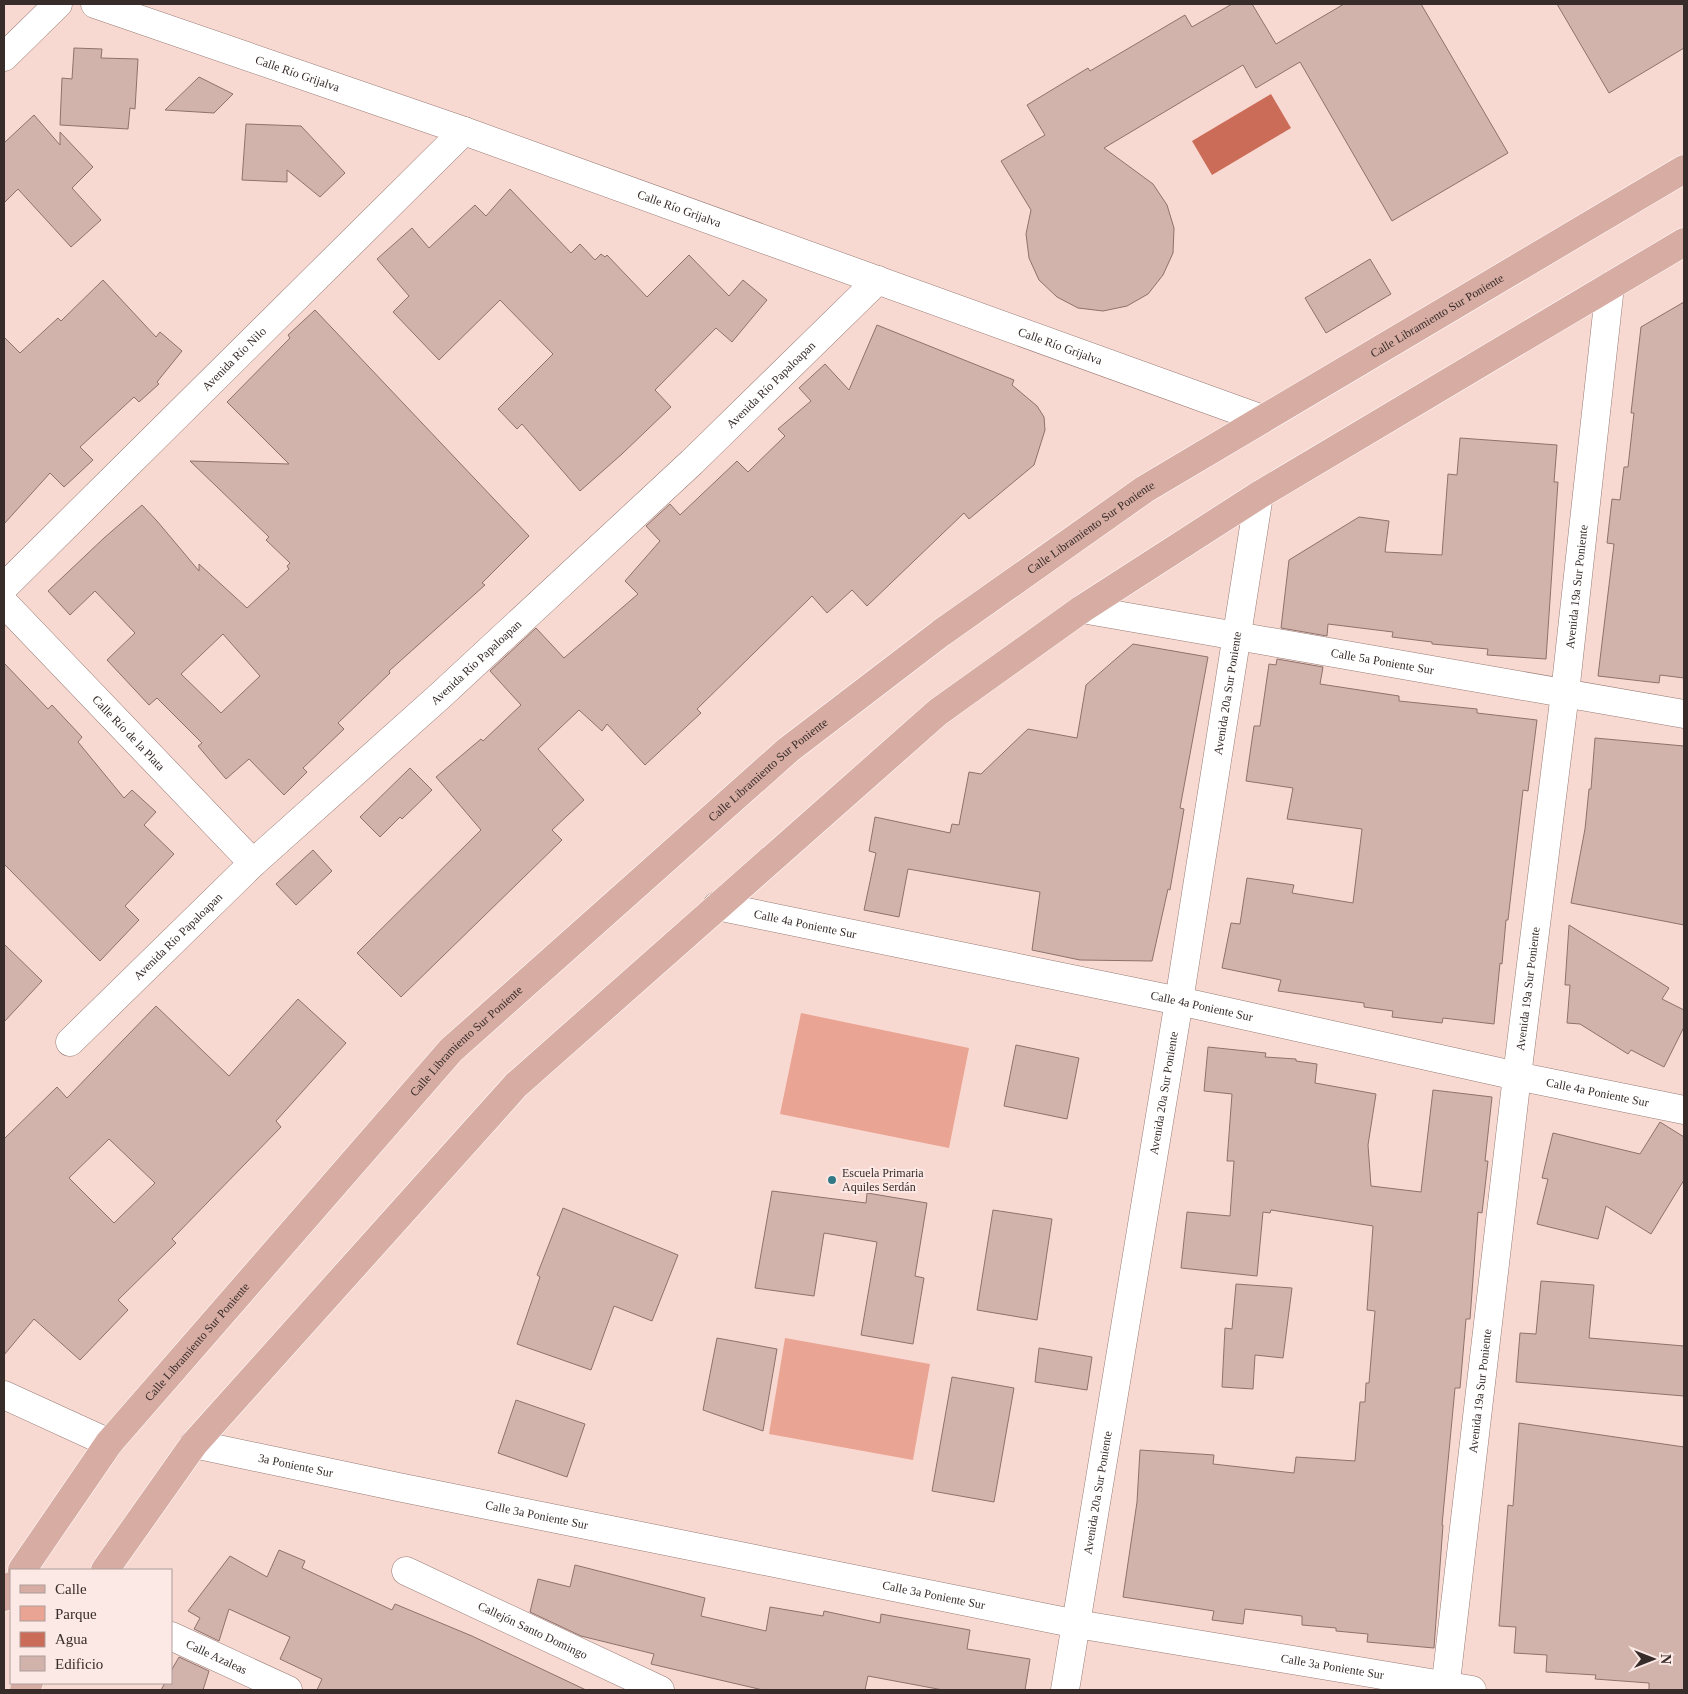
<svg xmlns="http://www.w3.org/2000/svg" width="1688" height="1694" font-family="'Times New Roman',serif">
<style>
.green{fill:#eaa494}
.water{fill:#ca6c58}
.building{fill:#d1b3ac;stroke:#8d726c;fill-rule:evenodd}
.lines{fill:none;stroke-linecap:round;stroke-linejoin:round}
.minor-casing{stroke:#977b75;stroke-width:29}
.tertiary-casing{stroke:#977b75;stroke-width:29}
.primary-casing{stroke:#fff;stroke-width:29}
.minor{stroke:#fff;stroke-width:28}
.tertiary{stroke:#fff;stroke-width:28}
.primary{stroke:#d7aca3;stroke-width:28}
.poi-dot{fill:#337886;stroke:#fce9e5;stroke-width:2}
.labels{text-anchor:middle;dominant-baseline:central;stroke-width:4;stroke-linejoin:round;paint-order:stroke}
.street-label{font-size:12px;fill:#372c29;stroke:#fce9e5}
.poi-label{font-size:12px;fill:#372c29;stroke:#fce9e5;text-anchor:start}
</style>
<rect width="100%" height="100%" fill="#f8d9d1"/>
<path class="green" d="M 801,1013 L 969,1048 L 949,1148 L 780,1114 Z
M 785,1338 L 930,1364 L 913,1460 L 769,1434 Z"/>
<path class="water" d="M 1271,94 L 1291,128 L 1212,175 L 1192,141 Z"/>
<path class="building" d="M 1232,4 L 1252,4 L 1276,44 L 1344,4 L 1421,4 L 1508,153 L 1392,221 L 1300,62 L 1256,88 L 1243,65 L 1104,148 L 1153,184 L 1167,205 L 1174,228 L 1173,253 L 1163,275 L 1148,294 L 1127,306 L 1103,311 L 1078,308 L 1057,297 L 1039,280 L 1029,258 L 1026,234 L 1031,210 L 1001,161 L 1045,135 L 1027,105 L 1088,68 L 1090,71 L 1185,15 L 1192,27 Z
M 1557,4 L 1684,4 L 1684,48 L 1609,93 Z
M 74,48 L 102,49 L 101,58 L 138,59 L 135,109 L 130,108 L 128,129 L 60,125 L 62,78 L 72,79 Z
M 199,77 L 233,94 L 214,113 L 165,110 Z
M 34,115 L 60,145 L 60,132 L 93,167 L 72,188 L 101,220 L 71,247 L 18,189 L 4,203 L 4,143 Z
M 246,124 L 301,126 L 345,173 L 320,197 L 287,170 L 287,182 L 242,180 Z
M 510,189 L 571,253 L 580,244 L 595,260 L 601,254 L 605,257 L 607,255 L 647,297 L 689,255 L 729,296 L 743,280 L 767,300 L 732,342 L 716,328 L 655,390 L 671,407 L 622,454 L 580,491 L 522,424 L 517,429 L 498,409 L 553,354 L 500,300 L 439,360 L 393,312 L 409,296 L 377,259 L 412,228 L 429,248 L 475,205 L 486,216 Z
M 1370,259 L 1391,294 L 1326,333 L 1305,298 Z
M 103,280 L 156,337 L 160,332 L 182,351 L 157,382 L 159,384 L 139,402 L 134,397 L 80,447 L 93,460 L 64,487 L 50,473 L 4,524 L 4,337 L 20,353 L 58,318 L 61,321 Z
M 1684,302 L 1684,678 L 1660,675 L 1659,683 L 1598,676 L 1614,544 L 1607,543 L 1612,499 L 1620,500 L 1624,467 L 1628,467 L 1634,413 L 1631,413 L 1641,327 Z
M 315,310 L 529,536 L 482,583 L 485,585 L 389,671 L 390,673 L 338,723 L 344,729 L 303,768 L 307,772 L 284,795 L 249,759 L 226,779 L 198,746 L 202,743 L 157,698 L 149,705 L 107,660 L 135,633 L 95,591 L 70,615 L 48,591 L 104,538 L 142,505 L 157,521 L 199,571 L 199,564 L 247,608 L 289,569 L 287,566 L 290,563 L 266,540 L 269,537 L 190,461 L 289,464 L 227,402 L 290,338 L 288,335 ZM 223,634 L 260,676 L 221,713 L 181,674 Z
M 877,325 L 1014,380 L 1012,385 L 1037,406 L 1044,417 L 1045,430 L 1034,465 L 969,519 L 964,513 L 867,606 L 852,590 L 827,613 L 812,596 L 697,709 L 701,713 L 645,765 L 607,724 L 602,731 L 579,710 L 538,749 L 584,800 L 552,830 L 562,840 L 401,997 L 357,953 L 481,830 L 436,777 L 481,739 L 483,741 L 521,705 L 490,671 L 536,628 L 564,658 L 638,594 L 625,581 L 660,541 L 646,526 L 670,504 L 680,515 L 737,461 L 748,472 L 785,436 L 778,429 L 811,401 L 799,388 L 825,364 L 849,390 Z
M 1460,438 L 1557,445 L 1554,482 L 1558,482 L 1546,659 L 1487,655 L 1488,649 L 1432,644 L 1432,642 L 1392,637 L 1393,632 L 1328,624 L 1327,636 L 1281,628 L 1289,560 L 1359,517 L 1389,521 L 1385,552 L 1442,555 L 1448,474 L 1457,475 Z
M 1133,644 L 1208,657 L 1180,808 L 1184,809 L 1170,890 L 1168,889 L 1152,961 L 1080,960 L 1032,950 L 1040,892 L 908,869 L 899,917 L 864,910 L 876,853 L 869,851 L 875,817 L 950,833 L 952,824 L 959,825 L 969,772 L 981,774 L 1028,729 L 1077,738 L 1086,685 Z
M 1277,659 L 1323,667 L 1320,684 L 1399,696 L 1399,701 L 1477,709 L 1477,713 L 1537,720 L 1528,791 L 1523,790 L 1508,920 L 1506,920 L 1502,964 L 1500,963 L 1494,1024 L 1443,1018 L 1442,1023 L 1392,1017 L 1393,1011 L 1364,1007 L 1364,1003 L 1278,991 L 1281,980 L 1222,968 L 1231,923 L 1240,924 L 1247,878 L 1294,885 L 1292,893 L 1353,903 L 1362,829 L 1287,819 L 1293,788 L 1246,781 L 1254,726 L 1260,726 L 1269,664 L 1276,665 Z
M 4,663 L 48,709 L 52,705 L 82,737 L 78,742 L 124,798 L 132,790 L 156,812 L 144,825 L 174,854 L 125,906 L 139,920 L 100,961 L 4,864 Z
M 1595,738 L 1684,746 L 1684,925 L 1571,903 L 1585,829 L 1589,789 L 1591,789 Z
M 410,768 L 432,790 L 402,819 L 400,817 L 380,837 L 360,817 Z
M 313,850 L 332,871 L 296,905 L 276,884 Z
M 1569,925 L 1669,988 L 1662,999 L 1684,1010 L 1684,1027 L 1664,1067 L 1631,1050 L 1628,1054 L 1580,1024 L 1567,1023 L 1570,985 L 1565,985 Z
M 4,944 L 42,981 L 4,1022 Z
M 298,999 L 346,1043 L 276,1121 L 281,1127 L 172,1239 L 176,1243 L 118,1300 L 128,1310 L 80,1360 L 34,1319 L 4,1355 L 4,1139 L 57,1087 L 67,1098 L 156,1006 L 229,1076 ZM 109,1139 L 155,1183 L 114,1223 L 69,1178 Z
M 1016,1045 L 1079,1058 L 1067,1119 L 1004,1106 Z
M 1208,1047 L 1266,1053 L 1265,1057 L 1296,1059 L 1296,1061 L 1317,1064 L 1315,1083 L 1376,1094 L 1368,1145 L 1371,1186 L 1421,1192 L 1433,1090 L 1492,1097 L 1485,1161 L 1488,1161 L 1482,1213 L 1478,1212 L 1470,1319 L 1466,1319 L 1460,1388 L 1455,1388 L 1442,1525 L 1443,1525 L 1434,1648 L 1367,1642 L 1368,1634 L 1336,1631 L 1336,1628 L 1302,1625 L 1302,1616 L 1245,1609 L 1243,1624 L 1212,1620 L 1214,1611 L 1123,1597 L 1137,1502 L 1140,1450 L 1214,1455 L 1213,1464 L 1294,1473 L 1296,1457 L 1355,1461 L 1360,1402 L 1365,1402 L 1366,1383 L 1369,1383 L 1375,1311 L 1367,1310 L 1373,1226 L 1271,1210 L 1270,1213 L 1263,1212 L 1257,1276 L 1181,1268 L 1187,1212 L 1230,1216 L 1234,1161 L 1227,1161 L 1232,1094 L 1204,1091 Z
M 1660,1122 L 1684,1137 L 1684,1180 L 1651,1234 L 1606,1206 L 1598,1239 L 1537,1224 L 1548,1179 L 1542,1178 L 1553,1133 L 1640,1154 Z
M 772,1191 L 866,1203 L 867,1193 L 927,1203 L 915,1276 L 924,1278 L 913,1344 L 861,1335 L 877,1242 L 824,1233 L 814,1296 L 755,1288 Z
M 563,1208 L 678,1255 L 652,1321 L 614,1306 L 591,1370 L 517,1344 L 540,1277 L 537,1275 Z
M 993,1210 L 1052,1219 L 1037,1320 L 977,1310 Z
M 1541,1281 L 1594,1285 L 1589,1338 L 1684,1346 L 1684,1396 L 1516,1382 L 1520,1333 L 1536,1334 Z
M 1236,1284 L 1292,1288 L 1283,1358 L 1255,1355 L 1253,1389 L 1222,1387 L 1225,1328 L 1232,1329 Z
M 717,1338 L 777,1349 L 763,1431 L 703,1410 Z
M 1039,1348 L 1092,1357 L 1087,1390 L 1035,1382 Z
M 952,1377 L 1014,1388 L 994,1502 L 932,1491 Z
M 516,1400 L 585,1424 L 567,1477 L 498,1453 Z
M 1519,1423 L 1684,1447 L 1684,1690 L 1649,1690 L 1649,1683 L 1595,1679 L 1596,1675 L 1546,1672 L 1547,1655 L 1514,1653 L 1516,1627 L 1499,1626 L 1508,1505 L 1513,1506 Z
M 279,1550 L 305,1561 L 302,1568 L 392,1610 L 395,1604 L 472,1636 L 586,1690 L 317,1690 L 322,1679 L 280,1659 L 290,1637 L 229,1609 L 219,1641 L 194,1629 L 200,1618 L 188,1611 L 230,1556 L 267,1577 Z
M 575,1565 L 705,1598 L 701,1616 L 766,1631 L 770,1607 L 823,1616 L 824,1611 L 880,1623 L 881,1614 L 970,1630 L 967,1649 L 1030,1659 L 1025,1690 L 943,1690 L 868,1676 L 865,1690 L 763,1690 L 651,1664 L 654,1654 L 581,1636 L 530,1612 L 538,1579 L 570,1587 Z
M 179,1657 L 209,1671 L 203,1690 L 161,1690 L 165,1683 L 171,1683 L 171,1671 Z"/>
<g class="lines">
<g class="minor-casing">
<g id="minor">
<path id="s1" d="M 95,4 L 464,131 L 1262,419"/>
<path d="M 4,57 L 58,4"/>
<path id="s2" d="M 4,587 L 464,131"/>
<path id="s3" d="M 4,603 L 253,863"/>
<path id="s4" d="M 1082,609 L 1684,714"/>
<path id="s5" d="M 717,906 L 1179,1001 L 1517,1076 L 1684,1110"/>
<path id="s6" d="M 70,1042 L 253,863 L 441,695 L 692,462 L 878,280"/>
<path d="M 4,1395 L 109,1443"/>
<path id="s7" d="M 194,1444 L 398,1487 L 1077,1624 L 1472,1690"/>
<path id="s8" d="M 406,1571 L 660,1690"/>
<path id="s9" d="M 171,1636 L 288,1690"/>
<path id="s10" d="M 1445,1690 L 1517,1076 L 1565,693 L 1610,286"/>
</g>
</g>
<g class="tertiary-casing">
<g id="tertiary">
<path id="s11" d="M 1065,1690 L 1179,1001 L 1259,495"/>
</g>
</g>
<g class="primary-casing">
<g id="primary">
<path id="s12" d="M 22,1570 L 109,1443 L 451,1050 L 788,750 L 941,633 L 1145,489 L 1684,169"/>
<path d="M 105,1570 L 194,1444 L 516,1085 L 938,712 L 1082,609 L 1259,495 L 1684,242"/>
<path d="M 4,1597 L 11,1586"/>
<path d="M 24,1690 L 29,1683"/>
</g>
</g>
<use href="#minor" class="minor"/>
<use href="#tertiary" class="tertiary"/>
<use href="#primary" class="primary"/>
</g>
<circle class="poi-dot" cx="832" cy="1180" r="5"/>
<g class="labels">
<g class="street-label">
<text stroke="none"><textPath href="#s1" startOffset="214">Calle Río Grijalva</textPath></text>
<text stroke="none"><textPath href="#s1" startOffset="619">Calle Río Grijalva</textPath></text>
<text stroke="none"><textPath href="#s12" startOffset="1908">Calle Libramiento Sur Poniente</textPath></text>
<text stroke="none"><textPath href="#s1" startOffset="1024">Calle Río Grijalva</textPath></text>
<text stroke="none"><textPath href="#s2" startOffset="324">Avenida Río Nilo</textPath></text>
<text stroke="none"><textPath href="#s6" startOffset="961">Avenida Río Papaloapan</textPath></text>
<text stroke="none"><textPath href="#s12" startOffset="1502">Calle Libramiento Sur Poniente</textPath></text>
<text stroke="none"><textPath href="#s10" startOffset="1111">Avenida 19a Sur Poniente</textPath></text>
<text stroke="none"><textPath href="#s4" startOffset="305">Calle 5a Poniente Sur</textPath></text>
<text stroke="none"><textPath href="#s6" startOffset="556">Avenida Río Papaloapan</textPath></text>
<text stroke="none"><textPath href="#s11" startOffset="1010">Avenida 20a Sur Poniente</textPath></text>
<text stroke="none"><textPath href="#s3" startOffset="180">Calle Río de la Plata</textPath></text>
<text stroke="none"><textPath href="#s12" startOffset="1098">Calle Libramiento Sur Poniente</textPath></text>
<text stroke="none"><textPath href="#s5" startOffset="90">Calle 4a Poniente Sur</textPath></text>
<text stroke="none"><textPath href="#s6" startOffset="151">Avenida Río Papaloapan</textPath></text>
<text stroke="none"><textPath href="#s10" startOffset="706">Avenida 19a Sur Poniente</textPath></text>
<text stroke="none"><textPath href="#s5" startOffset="495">Calle 4a Poniente Sur</textPath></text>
<text stroke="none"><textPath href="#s12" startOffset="692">Calle Libramiento Sur Poniente</textPath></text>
<text stroke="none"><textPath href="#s5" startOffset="900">Calle 4a Poniente Sur</textPath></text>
<text stroke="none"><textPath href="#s11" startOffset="605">Avenida 20a Sur Poniente</textPath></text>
<text stroke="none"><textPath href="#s12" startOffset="288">Calle Libramiento Sur Poniente</textPath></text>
<text stroke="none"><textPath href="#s10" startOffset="301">Avenida 19a Sur Poniente</textPath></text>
<text stroke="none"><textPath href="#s7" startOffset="104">3a Poniente Sur</textPath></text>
<text stroke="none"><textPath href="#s11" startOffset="200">Avenida 20a Sur Poniente</textPath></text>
<text stroke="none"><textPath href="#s7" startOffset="350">Calle 3a Poniente Sur</textPath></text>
<text stroke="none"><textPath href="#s7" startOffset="755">Calle 3a Poniente Sur</textPath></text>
<text stroke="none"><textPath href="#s8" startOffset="140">Callejón Santo Domingo</textPath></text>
<text stroke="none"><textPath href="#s9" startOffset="50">Calle Azaleas</textPath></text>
<text stroke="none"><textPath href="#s7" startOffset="1160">Calle 3a Poniente Sur</textPath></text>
</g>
<g class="poi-label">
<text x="842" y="1173">Escuela Primaria<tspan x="842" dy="14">Aquiles Serdán</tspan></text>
</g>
</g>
<rect width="1688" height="1694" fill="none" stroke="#372c29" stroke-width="10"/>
<rect x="10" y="1569" width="162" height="115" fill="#fce9e5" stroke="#ad9d9a"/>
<rect x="20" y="1585" width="25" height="8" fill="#d7aca3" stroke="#ad9d9a"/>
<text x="55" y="1594" font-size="15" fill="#372c29">Calle</text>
<rect x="20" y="1606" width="25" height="15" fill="#eaa494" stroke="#ad9d9a"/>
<text x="55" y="1619" font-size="15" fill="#372c29">Parque</text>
<rect x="20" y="1632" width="25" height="15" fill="#ca6c58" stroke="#ad9d9a"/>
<text x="55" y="1644" font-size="15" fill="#372c29">Agua</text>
<rect x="20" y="1656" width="25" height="15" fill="#d1b3ac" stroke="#ad9d9a"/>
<text x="55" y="1669" font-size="15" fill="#372c29">Edificio</text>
<g transform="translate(1653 1659) rotate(90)" stroke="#fce9e5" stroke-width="4" paint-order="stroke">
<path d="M0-4L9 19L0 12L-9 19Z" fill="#372c29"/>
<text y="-8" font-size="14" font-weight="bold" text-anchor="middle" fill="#372c29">N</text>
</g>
</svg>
